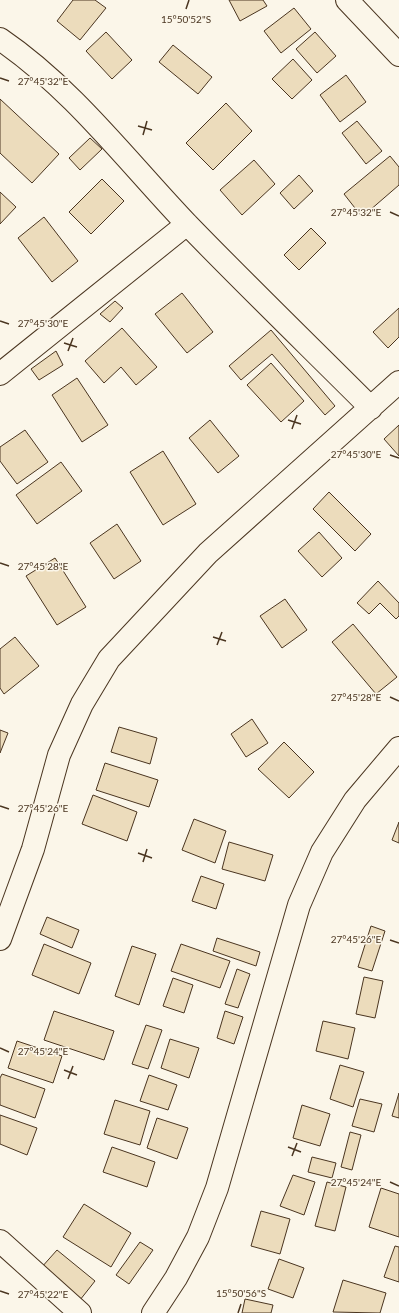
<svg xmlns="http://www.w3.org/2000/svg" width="399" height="1313" font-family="Lato,sans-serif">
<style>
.building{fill:#ecdcbc;stroke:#4a3520}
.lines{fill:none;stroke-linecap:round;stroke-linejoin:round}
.minor-casing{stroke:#4a3520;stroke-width:24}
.minor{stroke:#fbf6e9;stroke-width:22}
.ticks{fill:none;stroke:#4a3520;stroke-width:1.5}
.ticks-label{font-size:10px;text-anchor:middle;fill:#4a3520;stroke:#fbf6e9;stroke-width:3;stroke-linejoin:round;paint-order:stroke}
</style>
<rect width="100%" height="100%" fill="#fbf6e9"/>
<path class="building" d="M 73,0 L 95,0 L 106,8 L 80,40 L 57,21 Z
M 229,0 L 263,0 L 267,6 L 240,21 Z
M 294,8 L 311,29 L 281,53 L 264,31 Z
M 106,32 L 132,60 L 112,79 L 86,51 Z
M 315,32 L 336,56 L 317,73 L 296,49 Z
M 173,45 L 212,77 L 198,94 L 159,62 Z
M 293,59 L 312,80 L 292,99 L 272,79 Z
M 346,75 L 366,102 L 340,122 L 320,95 Z
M 0,99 L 59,154 L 32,183 L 0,153 Z
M 226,103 L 252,131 L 213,170 L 186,143 Z
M 357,121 L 382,151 L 366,164 L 342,133 Z
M 90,138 L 102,149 L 80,170 L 69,158 Z
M 390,156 L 399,167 L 399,185 L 362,217 L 344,194 Z
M 254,160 L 275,184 L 242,215 L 220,190 Z
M 299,175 L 313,191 L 294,209 L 280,193 Z
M 102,179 L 124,201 L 91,234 L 69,212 Z
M 0,192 L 16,207 L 0,224 Z
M 44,217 L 78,261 L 52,282 L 18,238 Z
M 311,228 L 326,243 L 299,270 L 284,255 Z
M 182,293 L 213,332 L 187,353 L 155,314 Z
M 115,301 L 123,308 L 110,322 L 100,314 Z
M 399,308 L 399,337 L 388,348 L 373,332 Z
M 122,328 L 157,367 L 136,385 L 121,367 L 104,383 L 85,361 Z
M 271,330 L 335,406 L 325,415 L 272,354 L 241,380 L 229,366 Z
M 56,351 L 63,365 L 39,380 L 31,369 Z
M 271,363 L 304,401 L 281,422 L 247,385 Z
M 77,378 L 108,425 L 82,442 L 52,395 Z
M 210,420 L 239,456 L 218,473 L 189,438 Z
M 399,425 L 399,456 L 384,439 Z
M 25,430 L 48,462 L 17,484 L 0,461 L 0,447 Z
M 163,451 L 196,504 L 163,525 L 130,472 Z
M 61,462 L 82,491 L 37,524 L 16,495 Z
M 329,492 L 371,534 L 355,551 L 313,509 Z
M 117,524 L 141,561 L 114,579 L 90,543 Z
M 319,532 L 342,558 L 322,577 L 298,551 Z
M 55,558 L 86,607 L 57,625 L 26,576 Z
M 378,581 L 399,603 L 399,616 L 396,619 L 380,603 L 369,614 L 357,603 Z
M 285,599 L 307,630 L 282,648 L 260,616 Z
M 353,624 L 397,677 L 376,694 L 332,642 Z
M 15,637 L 39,666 L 4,694 L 0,688 L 0,649 Z
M 252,719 L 268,743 L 246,757 L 231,734 Z
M 119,727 L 157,738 L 150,764 L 111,752 Z
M 0,730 L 8,733 L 0,753 Z
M 284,742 L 314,772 L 289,798 L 258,769 Z
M 105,763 L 158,780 L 149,807 L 96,790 Z
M 93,795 L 137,812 L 127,841 L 82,824 Z
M 194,819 L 226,831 L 215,863 L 182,850 Z
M 399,822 L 399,843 L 392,840 Z
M 229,842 L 273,855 L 265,881 L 222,869 Z
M 201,876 L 224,884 L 216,909 L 192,901 Z
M 47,917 L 79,930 L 72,948 L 40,934 Z
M 371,926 L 385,931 L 372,971 L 358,967 Z
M 217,938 L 260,952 L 256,966 L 213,951 Z
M 44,944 L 91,963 L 79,994 L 32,975 Z
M 181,944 L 230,961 L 220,988 L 171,971 Z
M 132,946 L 156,954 L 139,1005 L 115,996 Z
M 237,969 L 250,974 L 238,1008 L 225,1004 Z
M 364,977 L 383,981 L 375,1018 L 356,1014 Z
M 173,978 L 193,985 L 184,1013 L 163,1006 Z
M 54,1011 L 114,1031 L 104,1060 L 44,1040 Z
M 225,1011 L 243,1017 L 234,1044 L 217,1038 Z
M 323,1021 L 355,1028 L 348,1059 L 316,1051 Z
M 146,1025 L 162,1030 L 148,1069 L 132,1064 Z
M 170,1039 L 199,1048 L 189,1078 L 161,1068 Z
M 17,1041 L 62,1056 L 53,1083 L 8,1068 Z
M 340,1065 L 364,1072 L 353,1107 L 330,1099 Z
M 2,1074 L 45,1089 L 35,1118 L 0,1105 L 0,1078 Z
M 149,1075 L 177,1085 L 168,1110 L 140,1101 Z
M 399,1093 L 399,1118 L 392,1116 Z
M 360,1099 L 382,1104 L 374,1132 L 352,1126 Z
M 115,1100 L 150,1111 L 140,1145 L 104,1134 Z
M 302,1105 L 330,1114 L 320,1146 L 293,1138 Z
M 0,1115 L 37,1128 L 27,1155 L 0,1144 Z
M 157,1118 L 188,1128 L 177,1159 L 147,1148 Z
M 350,1132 L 361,1135 L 352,1170 L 341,1167 Z
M 112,1147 L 155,1162 L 147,1187 L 103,1172 Z
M 312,1157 L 336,1163 L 332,1178 L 308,1172 Z
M 293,1175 L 315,1182 L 304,1215 L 280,1206 Z
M 327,1182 L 346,1187 L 335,1231 L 315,1226 Z
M 381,1188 L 399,1194 L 399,1237 L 369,1227 Z
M 84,1204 L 131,1233 L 111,1267 L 63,1237 Z
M 261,1211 L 290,1219 L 280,1254 L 251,1246 Z
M 140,1242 L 153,1250 L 129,1284 L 116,1275 Z
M 395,1246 L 399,1247 L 399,1282 L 384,1277 Z
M 57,1250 L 95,1281 L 80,1300 L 41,1268 Z
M 279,1259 L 304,1268 L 293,1298 L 268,1289 Z
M 343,1280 L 386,1293 L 380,1313 L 333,1312 Z
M 245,1299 L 273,1305 L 271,1313 L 242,1313 Z"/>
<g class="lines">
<g class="minor-casing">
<path id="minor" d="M 347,0 L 399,55
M 0,39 C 72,88 127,161 187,224 C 247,286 310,347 371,408
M 0,374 L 187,224
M 0,939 L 33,849 L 59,755 L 82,704 L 109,659 L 208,553 L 399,382
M 0,1241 L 80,1313
M 153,1313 L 176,1278 L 198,1237 L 217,1188 L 299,905 L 322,852 L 355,800 L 399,748"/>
</g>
<use href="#minor" class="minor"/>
</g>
<path class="ticks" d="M 186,9 L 189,0M 0,78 L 9,81M 138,126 L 152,130M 143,135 L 147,121M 390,212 L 399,216M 0,321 L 9,324M 64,343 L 77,347M 68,351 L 73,338M 288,420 L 301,424M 292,429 L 297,415M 390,455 L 399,458M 0,563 L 9,566M 213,637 L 226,641M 217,645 L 222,632M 390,697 L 399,701M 0,806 L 9,809M 138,853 L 152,858M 143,862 L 147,849M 390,940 L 399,943M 0,1048 L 9,1052M 64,1070 L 77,1075M 68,1079 L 73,1066M 288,1147 L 301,1152M 292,1156 L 297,1143M 390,1182 L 399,1186M 0,1291 L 9,1294M 238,1313 L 241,1304"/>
<g class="ticks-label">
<text x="186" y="23">15°50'52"S</text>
<text x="43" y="85">27°45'32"E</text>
<text x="356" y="216">27°45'32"E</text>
<text x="43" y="327">27°45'30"E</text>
<text x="356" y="458">27°45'30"E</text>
<text x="43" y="570">27°45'28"E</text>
<text x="356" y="701">27°45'28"E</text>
<text x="43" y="812">27°45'26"E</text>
<text x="356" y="943">27°45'26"E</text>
<text x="43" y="1055">27°45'24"E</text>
<text x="356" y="1186">27°45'24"E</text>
<text x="241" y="1297">15°50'56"S</text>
<text x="43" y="1298">27°45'22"E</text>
</g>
</svg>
